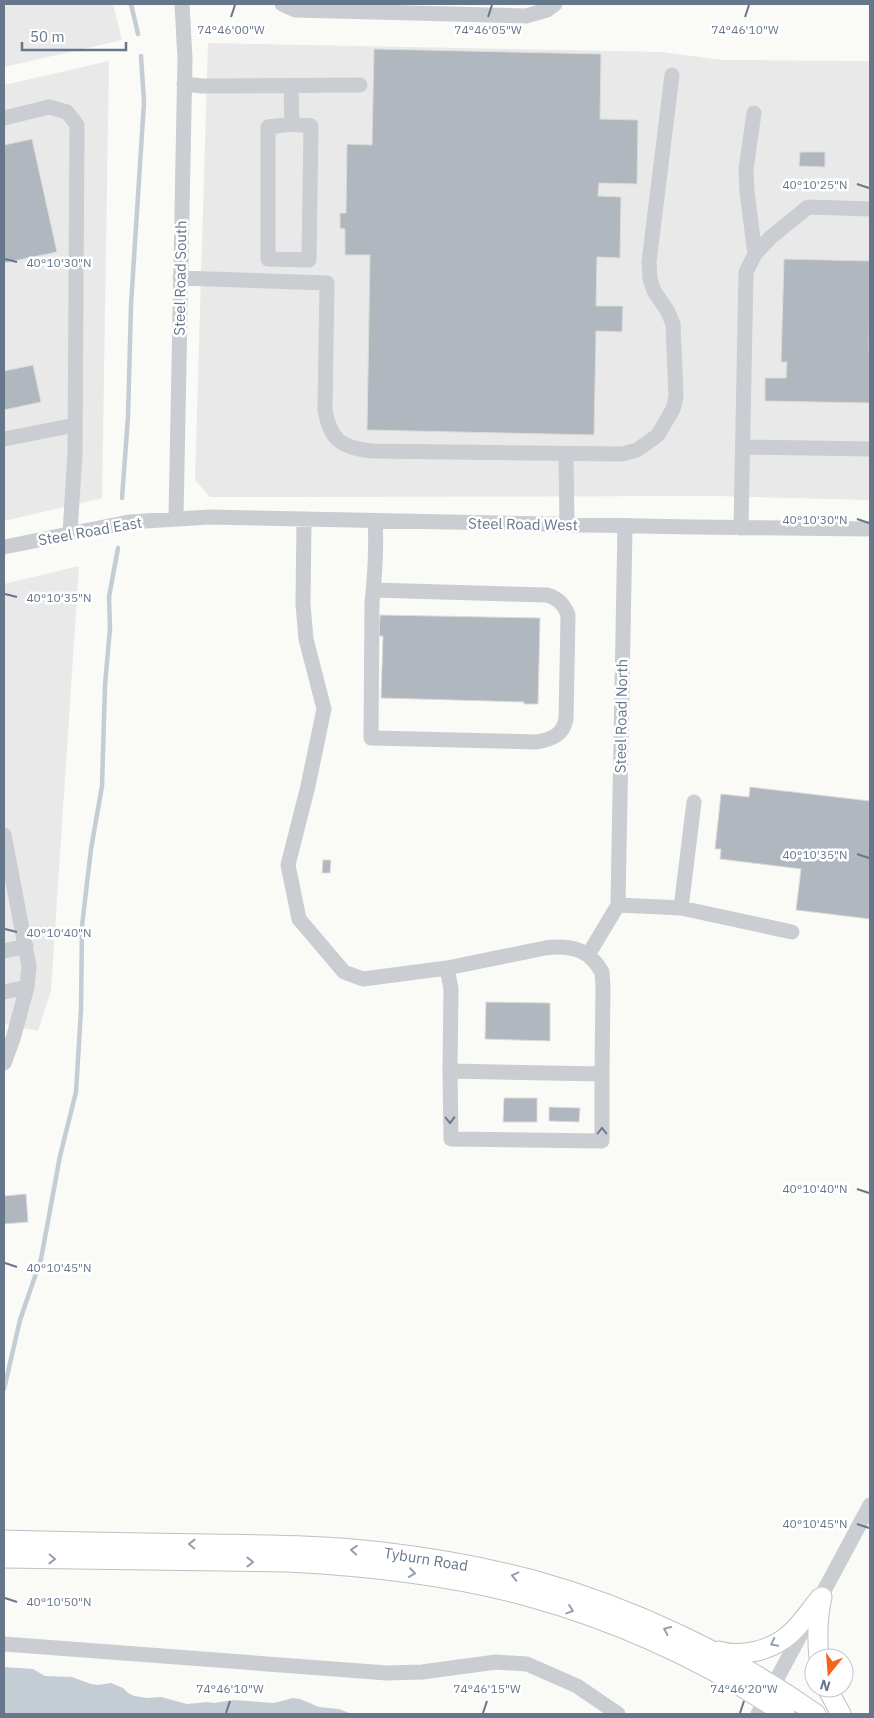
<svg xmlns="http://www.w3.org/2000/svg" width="874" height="1718" font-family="'IBM Plex Sans',sans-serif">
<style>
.built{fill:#e8e9e8}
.water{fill:#c3cdd3}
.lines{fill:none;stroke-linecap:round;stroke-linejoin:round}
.stream{stroke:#c3cdd3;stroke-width:4.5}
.building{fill:#b0b7bf;stroke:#dcdcd9}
.major-casing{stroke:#bdc0c5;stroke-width:21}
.minor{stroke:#cacdd1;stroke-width:15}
.major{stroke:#fff;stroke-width:19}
.oneway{stroke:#6b7b8e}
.oneway2{stroke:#94a0ae}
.ticks{fill:none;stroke:#66778b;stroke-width:2}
.labels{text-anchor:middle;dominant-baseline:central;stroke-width:5;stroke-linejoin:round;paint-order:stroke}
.street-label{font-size:15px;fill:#66778b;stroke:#fff}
.ticks-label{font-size:12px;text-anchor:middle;fill:#66778b;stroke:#fff;stroke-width:5;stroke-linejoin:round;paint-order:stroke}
</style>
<rect width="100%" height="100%" fill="#fafaf7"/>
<path class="built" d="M 4,4 L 113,4 L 122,40 L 4,67 Z
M 208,43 L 661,52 L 723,60 L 870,61 L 870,500 L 715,496 L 210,497 L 195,480 Z
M 109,61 L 102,498 L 4,521 L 4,85 Z
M 79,566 L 51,991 L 38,1031 L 4,1024 L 4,584 Z"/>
<path class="water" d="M 4,1667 L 33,1669 L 45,1676 L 72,1677 L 91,1684 L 98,1685 L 111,1683 L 123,1688 L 128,1693 L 134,1696 L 147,1698 L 161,1697 L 187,1704 L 207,1702 L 214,1703 L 234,1700 L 274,1703 L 293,1698 L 300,1699 L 319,1707 L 339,1709 L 352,1714 L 4,1714 Z"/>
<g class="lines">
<path class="stream" d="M 131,4 L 138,34
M 122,498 L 128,417 L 131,305 L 144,102 L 141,56
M 4,1389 L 20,1320 L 41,1259 L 60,1156 L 76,1092 L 81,1010 L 82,926 L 91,849 L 102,786 L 105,685 L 110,628 L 109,597 L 118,548"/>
</g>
<path class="building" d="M 374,49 L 601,54 L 600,119 L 638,120 L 637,184 L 599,183 L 598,196 L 621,197 L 620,258 L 597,257 L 596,306 L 623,306 L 622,332 L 596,331 L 594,435 L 367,430 L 370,255 L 345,255 L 345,229 L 340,228 L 340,213 L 346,213 L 347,144 L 372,145 Z
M 32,139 L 57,252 L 4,263 L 4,145 Z
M 800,152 L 825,152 L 825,167 L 799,166 Z
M 784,259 L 870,261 L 869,351 L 870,351 L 870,403 L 765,401 L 765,378 L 786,378 L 787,362 L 781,362 Z
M 33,365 L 41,402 L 4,410 L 4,371 Z
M 380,615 L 540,618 L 538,704 L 524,704 L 524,702 L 381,698 L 383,636 L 379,636 Z
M 750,787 L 870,801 L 870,919 L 796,910 L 801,869 L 720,859 L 721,849 L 715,849 L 721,794 L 749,797 Z
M 323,860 L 331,860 L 330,873 L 322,873 Z
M 486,1002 L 550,1003 L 550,1041 L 485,1039 Z
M 504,1098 L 537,1098 L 537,1122 L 503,1122 Z
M 549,1107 L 580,1108 L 579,1122 L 549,1121 Z
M 26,1194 L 28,1222 L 4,1224 L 4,1196 Z"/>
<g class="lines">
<g class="major-casing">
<path id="major" d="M 4,1540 C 73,1542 143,1543 212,1544 C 269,1545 326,1545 382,1552 C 433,1558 484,1567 533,1580 C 631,1607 733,1655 816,1714
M 4,1558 L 287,1562 C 368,1566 449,1575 527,1596 C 618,1621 707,1662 785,1714
M 719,1651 C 742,1658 773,1650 791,1633 C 802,1623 811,1609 820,1598
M 819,1658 C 817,1637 817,1618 822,1597
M 827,1688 L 841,1714"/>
</g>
<path class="minor" d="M 282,4 L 295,10 L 526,16 L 547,10 L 555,4
M 184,84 L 202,86 L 360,85
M 291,86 L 292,124 L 268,127 L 268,259 L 309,260 L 311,126 L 292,124
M 754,113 L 746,169 L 747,192 L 755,254
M 4,118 L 49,107 L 67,112 L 77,125 L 75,454 L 70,533
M 180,278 L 327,283 L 325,410 C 330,441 343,448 372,451 L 622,454 L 637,450 L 658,435 L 673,409 L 676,397 L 673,324 L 667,310 L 654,291 L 650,279 L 649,262 L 672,75
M 4,439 L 75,425
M 743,447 L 870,449
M 566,454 L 567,525
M 176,518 L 185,59 L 182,4
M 304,519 L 303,604 L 306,639 L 324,709 L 308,786 L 288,865 L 299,919 L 344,972 L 363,979 L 447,968
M 741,528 L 746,272 L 755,254 L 771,237 L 808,207 L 870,209
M 4,547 L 129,522 L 210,517 L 692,527 L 870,529
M 373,590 L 547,595 C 558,598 564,604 568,615 L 566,719 C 563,735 552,739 537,742 L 371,738 L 372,603 C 375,574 377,549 375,521
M 4,835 L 29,966 L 27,987 L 4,992
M 618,905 L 681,908 L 694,802
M 681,908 L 792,932
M 4,951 L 26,946
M 588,955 C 575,946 560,946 545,948 L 447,968 L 451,989 L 450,1071 L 602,1074 L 603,987 L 602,972 L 596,963 L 588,955 L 618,905 L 625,526
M 4,1063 L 13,1039 L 27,987
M 450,1071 L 451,1139 L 602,1141 L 602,1074
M 4,1644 L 387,1673 L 422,1672 L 496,1662 L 527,1664 L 577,1686 L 618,1714
M 758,1714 L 870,1505"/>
<use href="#major" class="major"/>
</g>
<defs><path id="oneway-chevron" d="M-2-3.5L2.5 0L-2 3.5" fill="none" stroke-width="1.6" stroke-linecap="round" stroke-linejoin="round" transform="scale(1.25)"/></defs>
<g class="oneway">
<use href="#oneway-chevron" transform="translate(450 1120) rotate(89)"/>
<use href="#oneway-chevron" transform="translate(602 1131) rotate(-90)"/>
</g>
<g class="oneway2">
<use href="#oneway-chevron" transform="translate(192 1544) rotate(-179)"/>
<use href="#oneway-chevron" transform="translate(354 1550) rotate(-175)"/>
<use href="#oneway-chevron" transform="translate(52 1559) rotate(1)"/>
<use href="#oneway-chevron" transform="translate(250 1562)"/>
<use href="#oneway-chevron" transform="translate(412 1573) rotate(8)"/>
<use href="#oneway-chevron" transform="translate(515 1576) rotate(-167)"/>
<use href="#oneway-chevron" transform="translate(570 1610) rotate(19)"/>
<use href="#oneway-chevron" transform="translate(667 1630) rotate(-155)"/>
<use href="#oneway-chevron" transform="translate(774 1643) rotate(153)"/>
</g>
<path class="ticks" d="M 231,17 L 235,5M 488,17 L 492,5M 745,17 L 749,5M 857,184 L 869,188M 5,259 L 17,262M 857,519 L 869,523M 5,594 L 17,597M 857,854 L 869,858M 5,929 L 17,932M 857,1189 L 869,1193M 5,1263 L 17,1267M 857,1524 L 869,1528M 5,1598 L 17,1602M 226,1713 L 230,1701M 483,1713 L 487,1701M 740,1713 L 744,1701"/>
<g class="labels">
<g class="street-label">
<text transform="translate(180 278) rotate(-89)">Steel Road South</text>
<text transform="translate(523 524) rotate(1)">Steel Road West</text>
<text transform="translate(90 531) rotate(-10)">Steel Road East</text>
<text transform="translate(621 716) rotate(-89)">Steel Road North</text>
<text transform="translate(426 1559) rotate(9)">Tyburn Road</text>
</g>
</g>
<g class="ticks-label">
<text x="231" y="34">74°46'00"W</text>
<text x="488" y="34">74°46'05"W</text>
<text x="745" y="34">74°46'10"W</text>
<text x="815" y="189">40°10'25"N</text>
<text x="59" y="267">40°10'30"N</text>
<text x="815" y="524">40°10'30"N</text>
<text x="59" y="602">40°10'35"N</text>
<text x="815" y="859">40°10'35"N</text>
<text x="59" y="937">40°10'40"N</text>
<text x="815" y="1193">40°10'40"N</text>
<text x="59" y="1272">40°10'45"N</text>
<text x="815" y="1528">40°10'45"N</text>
<text x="59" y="1606">40°10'50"N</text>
<text x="230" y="1693">74°46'10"W</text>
<text x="487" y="1693">74°46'15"W</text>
<text x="744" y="1693">74°46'20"W</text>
</g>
<rect width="874" height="1718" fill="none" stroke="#66778b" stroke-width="10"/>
<g transform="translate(829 1673) rotate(197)"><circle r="24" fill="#ffffff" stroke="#c2c9d1"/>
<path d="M0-4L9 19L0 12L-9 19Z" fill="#f3641e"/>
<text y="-8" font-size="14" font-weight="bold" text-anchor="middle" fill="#66778b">N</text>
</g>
<path d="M22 42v8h104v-8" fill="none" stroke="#66778b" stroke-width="2.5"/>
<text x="30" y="42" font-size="15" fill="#66778b" stroke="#ffffff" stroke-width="4" paint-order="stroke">50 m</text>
</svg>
